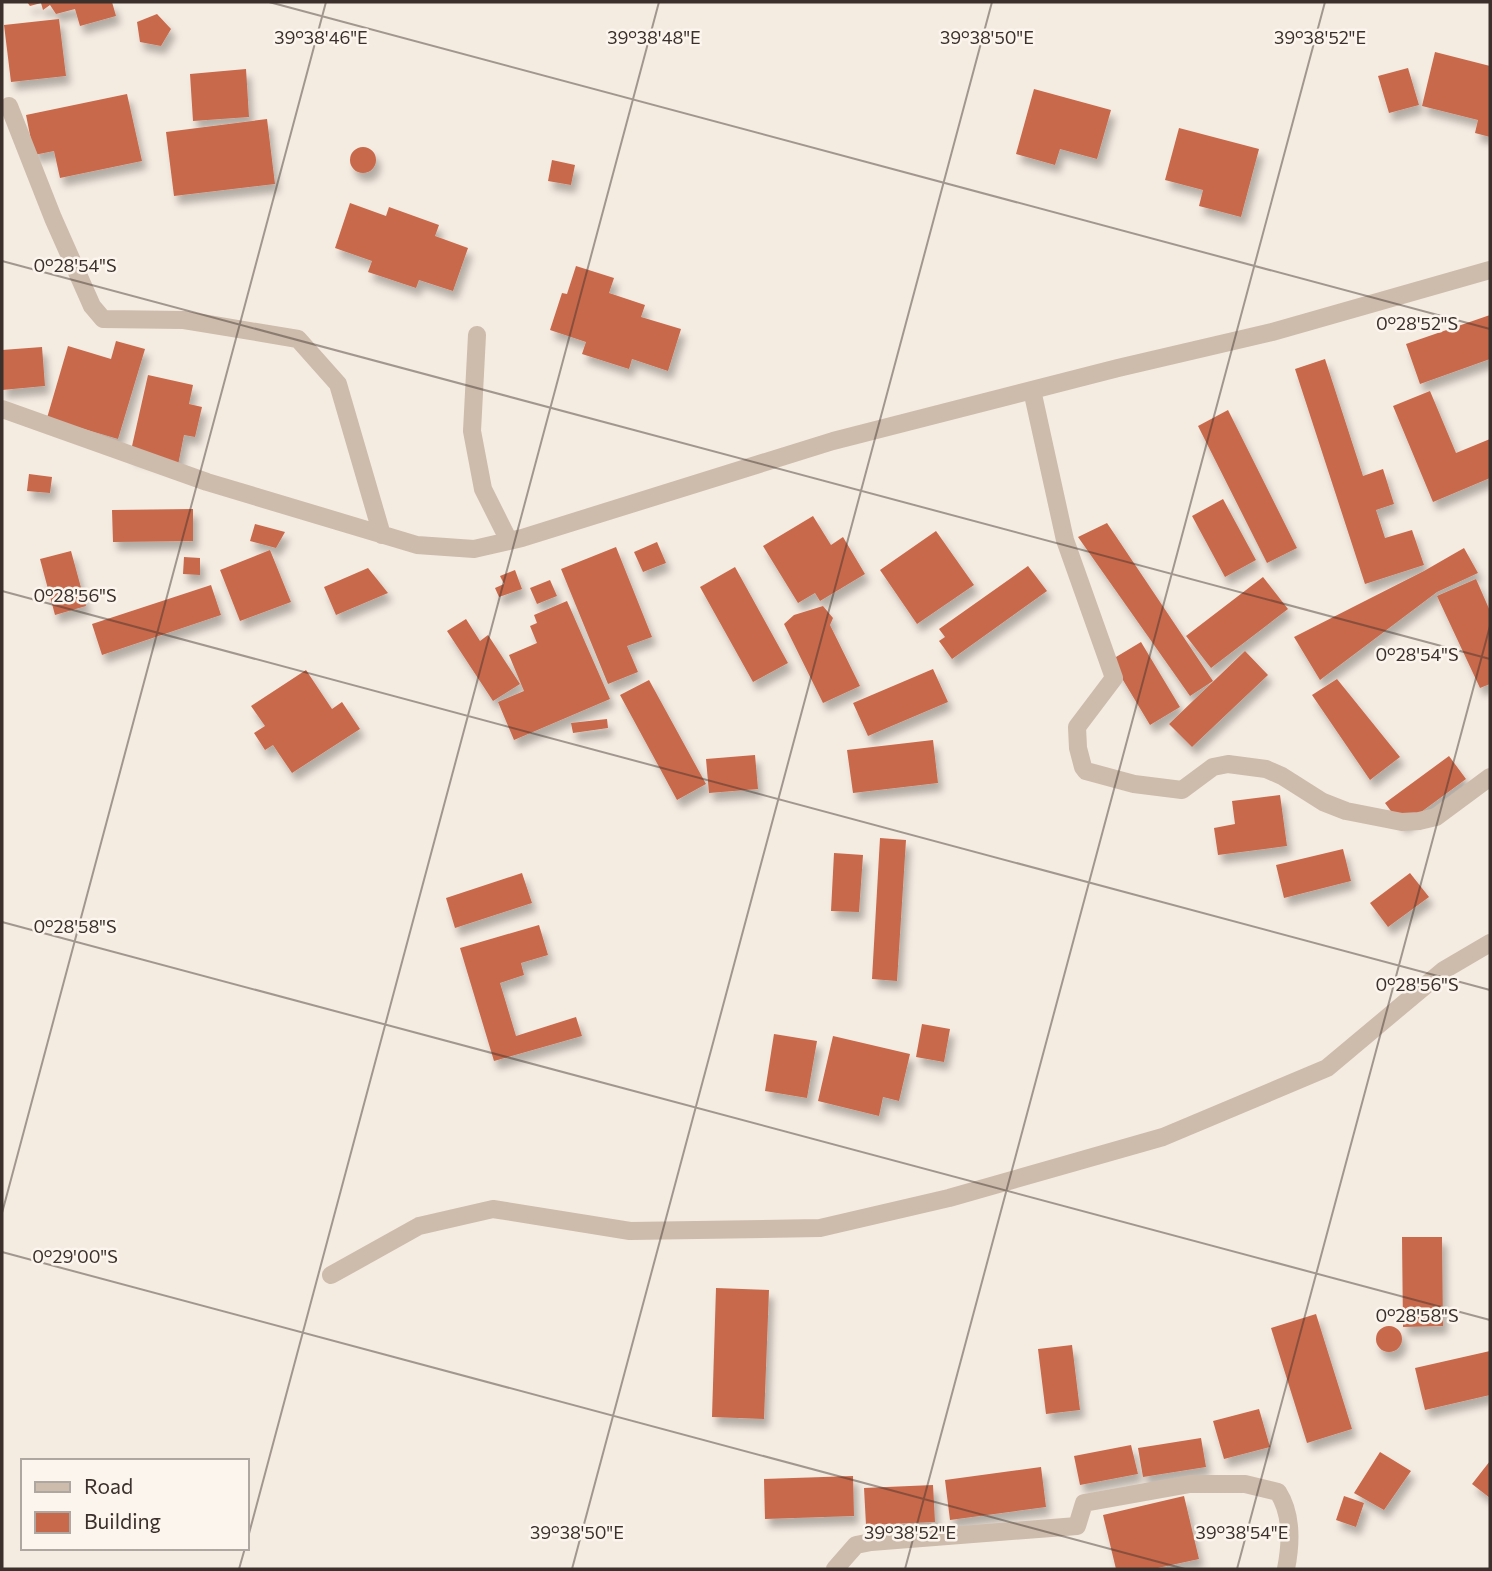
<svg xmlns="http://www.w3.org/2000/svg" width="1492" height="1571" font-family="Commissioner,sans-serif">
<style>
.building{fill:#c8694b;filter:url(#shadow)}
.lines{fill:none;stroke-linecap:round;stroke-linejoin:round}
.minor{stroke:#cdbbac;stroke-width:18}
.ticks{fill:none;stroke:#3b302b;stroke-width:2;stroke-opacity:0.45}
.ticks-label{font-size:18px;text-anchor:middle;fill:#3b302b;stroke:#fbf5ee;stroke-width:5;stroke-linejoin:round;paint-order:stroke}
</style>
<defs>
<filter id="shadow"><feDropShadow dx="4.5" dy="8" stdDeviation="3.5" flood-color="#0004"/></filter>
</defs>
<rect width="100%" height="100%" fill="#f4ebe1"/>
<path class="building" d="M 27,2 L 112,2 L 116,16 L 80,26 L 75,9 L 56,14 L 50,5 L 43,10 L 41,3 L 30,6 Z
M 157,14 L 171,29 L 161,46 L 140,42 L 137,22 Z
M 59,19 L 66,76 L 11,82 L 4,25 Z
M 1435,52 L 1490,66 L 1490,137 L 1475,133 L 1478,120 L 1422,106 Z
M 1408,68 L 1419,105 L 1389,113 L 1378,76 Z
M 246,69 L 249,117 L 193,121 L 190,74 Z
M 1034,89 L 1111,110 L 1097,159 L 1060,149 L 1055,165 L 1016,154 Z
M 127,94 L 142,161 L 60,178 L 54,151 L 34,155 L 26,115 Z
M 267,119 L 275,184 L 174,196 L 166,132 Z
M 1179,128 L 1259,149 L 1241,217 L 1199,206 L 1203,190 L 1165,180 Z
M350 160a13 13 0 1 1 26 0a13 13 0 1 1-26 0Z
M 552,160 L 575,165 L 571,185 L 548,181 Z
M 350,203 L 386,216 L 389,207 L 439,225 L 435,236 L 468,248 L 453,291 L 419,280 L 416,288 L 368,272 L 372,261 L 335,248 Z
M 576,266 L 614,278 L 609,293 L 645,305 L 641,317 L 681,329 L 668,371 L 632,359 L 629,369 L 582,354 L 586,342 L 550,330 L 562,293 L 567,294 Z
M 1490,315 L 1490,359 L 1420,384 L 1406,344 Z
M 116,341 L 145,349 L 118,439 L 47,418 L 68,346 L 111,359 Z
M 42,347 L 45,386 L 2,390 L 2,350 Z
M 1325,359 L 1363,476 L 1383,469 L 1394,504 L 1376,510 L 1385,538 L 1412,530 L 1424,565 L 1365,584 L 1295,369 Z
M 148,375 L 193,385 L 189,404 L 202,407 L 195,437 L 184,435 L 178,465 L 130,455 Z
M 1430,391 L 1456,453 L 1490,439 L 1490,478 L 1433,502 L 1393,406 Z
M 1228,410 L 1297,548 L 1267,563 L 1198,426 Z
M 29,474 L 52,477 L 50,493 L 27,491 Z
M 1223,499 L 1256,560 L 1225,577 L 1192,516 Z
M 193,509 L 193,541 L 113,542 L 112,510 Z
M 813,516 L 831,545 L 843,537 L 865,574 L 820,601 L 815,593 L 798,603 L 763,546 Z
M 1107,523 L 1213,681 L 1190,696 L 1078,537 Z
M 255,524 L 285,532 L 276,548 L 250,541 Z
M 936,531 L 974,585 L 917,624 L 880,570 Z
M 657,542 L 666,563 L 643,572 L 634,552 Z
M 616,547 L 652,637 L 627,646 L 638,672 L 608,684 L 561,569 Z
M 1464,548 L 1478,573 L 1437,592 L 1320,680 L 1294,637 L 1424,571 Z
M 270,550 L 291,602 L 240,621 L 220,570 Z
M 71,551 L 86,606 L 55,615 L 40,559 Z
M 184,557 L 200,558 L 200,575 L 183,574 Z
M 1028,566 L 1047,591 L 952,659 L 939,641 L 945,637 L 939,629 Z
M 735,567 L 788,663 L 753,682 L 700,587 Z
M 368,568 L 388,593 L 336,615 L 324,587 Z
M 515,570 L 522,589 L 499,597 L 495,588 L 504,584 L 500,576 Z
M 1263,577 L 1288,609 L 1211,668 L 1186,636 Z
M 1476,579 L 1490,611 L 1490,684 L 1480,688 L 1437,596 Z
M 550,580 L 557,596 L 537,604 L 530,588 Z
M 211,585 L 221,615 L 102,655 L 92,624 Z
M 567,601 L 610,699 L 514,740 L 498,702 L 524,691 L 509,655 L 537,643 L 530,626 L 537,623 L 534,615 Z
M 823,606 L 833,618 L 830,625 L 860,686 L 823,703 L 784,624 L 794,615 Z
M 466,619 L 480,641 L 488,635 L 520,684 L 493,701 L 447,631 Z
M 1141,642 L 1180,707 L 1150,725 L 1111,660 Z
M 1245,651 L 1268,675 L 1192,747 L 1169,724 Z
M 933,669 L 948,702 L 868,736 L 853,703 Z
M 306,670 L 332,709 L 342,702 L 360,729 L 292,773 L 273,745 L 265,750 L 254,733 L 265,726 L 251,706 Z
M 1337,679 L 1400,757 L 1370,780 L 1312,695 Z
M 649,680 L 706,784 L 677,800 L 620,695 Z
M 607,719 L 608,728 L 573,733 L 571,723 Z
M 933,740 L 938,783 L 853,793 L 847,750 Z
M 755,755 L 758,789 L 709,793 L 706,759 Z
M 1449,756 L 1466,779 L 1402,826 L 1385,803 Z
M 1280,795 L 1287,846 L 1218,855 L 1214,828 L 1235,824 L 1232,801 Z
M 880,838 L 906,840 L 897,981 L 872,979 Z
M 1343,849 L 1351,881 L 1284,898 L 1276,865 Z
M 834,853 L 863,855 L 859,912 L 831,911 Z
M 522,873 L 532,903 L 455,928 L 446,898 Z
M 1410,873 L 1429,897 L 1388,927 L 1370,903 Z
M 539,925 L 548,955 L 521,963 L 524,975 L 500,983 L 516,1036 L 576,1017 L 582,1036 L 494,1061 L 460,948 Z
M 922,1024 L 950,1029 L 944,1062 L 916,1057 Z
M 774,1034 L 817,1041 L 807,1098 L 765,1091 Z
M 833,1036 L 910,1054 L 899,1101 L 883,1097 L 879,1116 L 818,1101 Z
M 1402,1237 L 1442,1237 L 1443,1326 L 1403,1327 Z
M 716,1288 L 769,1290 L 764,1419 L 712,1417 Z
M 1316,1314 L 1352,1429 L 1307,1443 L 1271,1328 Z
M1376 1339a13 13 0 1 1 26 0a13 13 0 1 1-26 0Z
M 1072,1345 L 1080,1410 L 1046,1414 L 1038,1349 Z
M 1490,1351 L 1490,1395 L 1425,1410 L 1415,1368 Z
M 1259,1409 L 1270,1447 L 1224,1459 L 1213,1421 Z
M 1201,1438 L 1206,1467 L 1143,1477 L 1138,1448 Z
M 1131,1445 L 1138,1474 L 1080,1485 L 1074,1456 Z
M 1380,1452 L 1411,1471 L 1384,1510 L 1354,1493 Z
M 1490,1461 L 1490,1498 L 1472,1484 Z
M 1041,1467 L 1046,1507 L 950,1520 L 945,1480 Z
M 853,1476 L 854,1516 L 765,1519 L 764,1479 Z
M 933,1485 L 935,1522 L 866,1525 L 864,1488 Z
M 1184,1496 L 1199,1559 L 1153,1569 L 1116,1569 L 1103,1515 Z
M 1344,1496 L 1364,1503 L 1356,1527 L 1336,1520 Z"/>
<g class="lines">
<path class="minor" d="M 9,106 L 53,218 L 92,306 L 103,319 L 184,320 L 298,339 L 338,384 L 382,535
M 477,335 L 472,431 L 483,489 L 509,541
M 1032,390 L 1065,540 L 1114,678 L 1077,727 L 1078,748 L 1083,767 L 1086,771 L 1134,784 L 1182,790 L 1213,767 L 1228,764 L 1266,769 L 1282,776 L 1323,802 L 1346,811 L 1402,822 L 1419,821 L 1436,817 L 1490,777
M 2,409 L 207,482 L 417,545 L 474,549 L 522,538 L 833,441 L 1118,368 L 1272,332 L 1490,270
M 331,1275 L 419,1226 L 493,1209 L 630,1231 L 820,1228 L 949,1198 L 1163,1137 L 1327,1068 L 1444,970 L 1490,943
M 835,1569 L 856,1545 L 871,1542 L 1077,1526 L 1084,1503 L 1190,1484 L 1245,1484 L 1278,1492 C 1292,1514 1291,1544 1286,1569"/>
</g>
<path class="ticks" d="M 269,2 L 1490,329M 2,261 L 1490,659M 2,591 L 1490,990M 2,922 L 1490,1320M 2,1213 L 326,2M 2,1252 L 1185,1569M 247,1541 L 659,2M 239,1569 L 245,1548M 572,1569 L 992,2M 905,1569 L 1325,2M 1237,1569 L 1490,626"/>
<g class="ticks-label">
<text x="321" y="44">39°38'46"E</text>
<text x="654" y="44">39°38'48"E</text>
<text x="987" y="44">39°38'50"E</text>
<text x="1320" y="44">39°38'52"E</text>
<text x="75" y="272">0°28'54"S</text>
<text x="1417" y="330">0°28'52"S</text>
<text x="75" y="602">0°28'56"S</text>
<text x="1417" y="661">0°28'54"S</text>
<text x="75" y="933">0°28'58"S</text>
<text x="1417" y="991">0°28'56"S</text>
<text x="75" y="1263">0°29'00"S</text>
<text x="1417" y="1322">0°28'58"S</text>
<text x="577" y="1539">39°38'50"E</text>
<text x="910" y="1539">39°38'52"E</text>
<text x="1242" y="1539">39°38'54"E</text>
</g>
<rect width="1492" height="1571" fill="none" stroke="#3b302b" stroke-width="7"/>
<rect x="21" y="1459" width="228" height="91" fill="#fbf5ee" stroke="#aea6a0" stroke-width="2"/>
<rect x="35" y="1482" width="35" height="10" fill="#cdbbac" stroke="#aea6a0" stroke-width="2"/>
<text x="84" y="1494" font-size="21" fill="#3b302b">Road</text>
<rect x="35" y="1512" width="35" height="21" fill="#c8694b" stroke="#aea6a0" stroke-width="2"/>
<text x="84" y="1529" font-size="21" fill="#3b302b">Building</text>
</svg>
